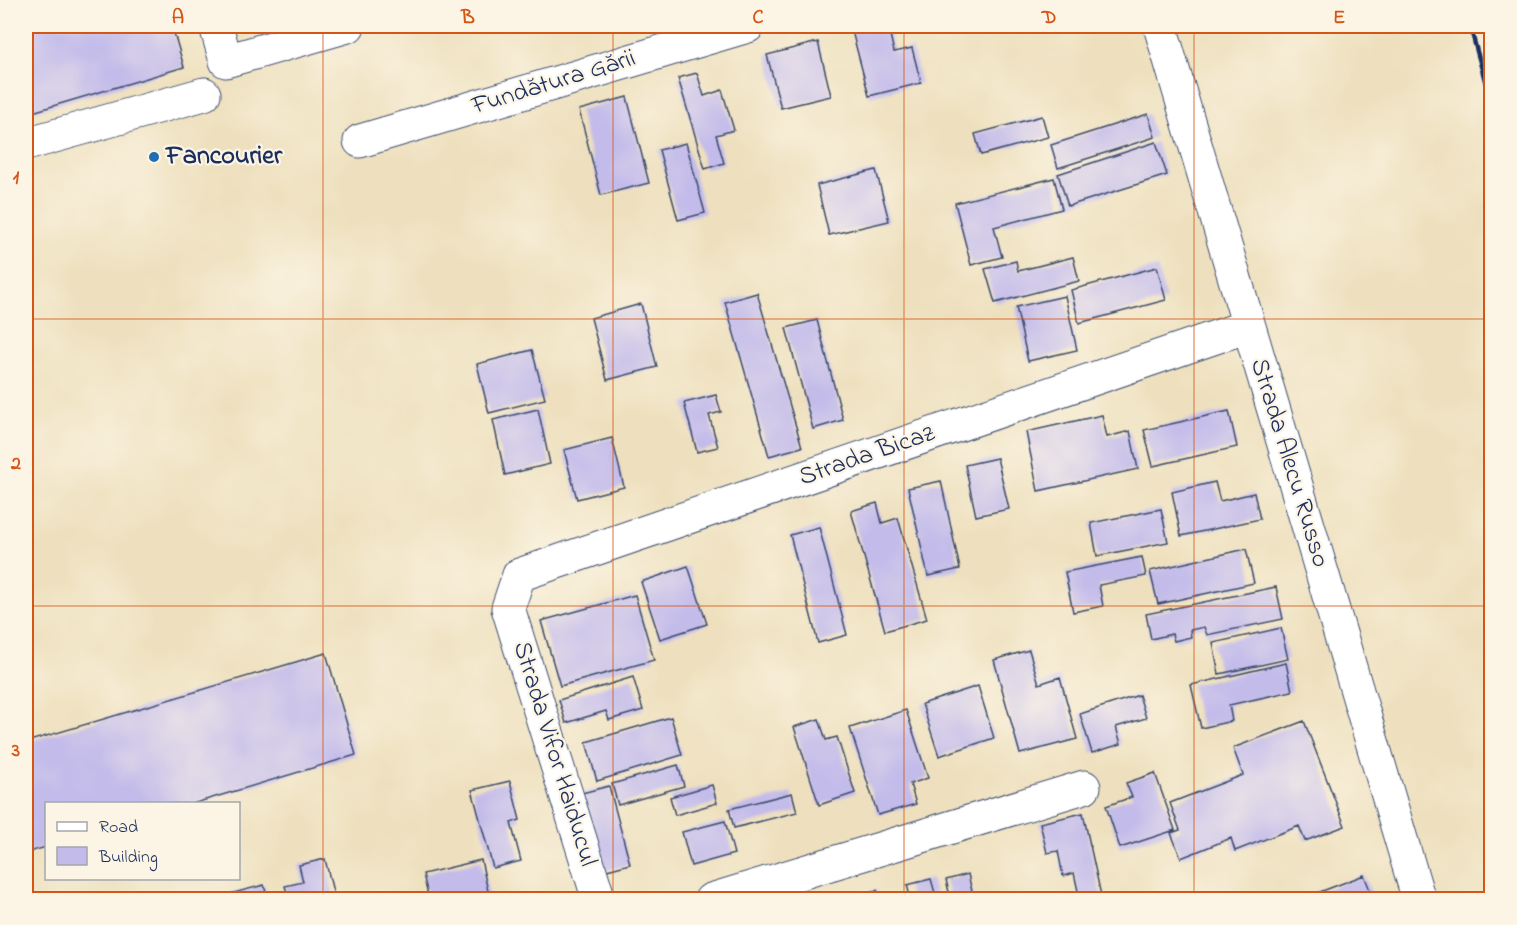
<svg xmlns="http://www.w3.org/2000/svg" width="1517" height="925" font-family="'Indie Flower',sans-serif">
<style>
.building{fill:#c3bbea}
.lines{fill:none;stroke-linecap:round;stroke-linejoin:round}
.minor-casing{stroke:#3b4a6c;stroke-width:35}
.minor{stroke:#fff;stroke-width:33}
.rail{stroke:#1b2f5e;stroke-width:4.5}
.grid{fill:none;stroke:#d45514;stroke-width:1.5;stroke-opacity:0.55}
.poi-dot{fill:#1f6fb2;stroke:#fcf5e5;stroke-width:2}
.labels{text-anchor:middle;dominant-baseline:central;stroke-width:4.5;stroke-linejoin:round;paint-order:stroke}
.street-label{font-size:26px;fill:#1b2f5e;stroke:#fcf5e5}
.poi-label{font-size:26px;font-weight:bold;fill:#1b2f5e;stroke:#fcf5e5;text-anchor:start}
.neatline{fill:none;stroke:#d45514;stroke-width:2}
.grid-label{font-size:20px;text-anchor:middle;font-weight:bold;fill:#d45514}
</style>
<rect width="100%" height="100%" fill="#fcf5e5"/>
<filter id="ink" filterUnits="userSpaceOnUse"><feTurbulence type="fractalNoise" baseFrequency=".0167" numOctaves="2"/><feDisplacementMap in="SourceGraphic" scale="12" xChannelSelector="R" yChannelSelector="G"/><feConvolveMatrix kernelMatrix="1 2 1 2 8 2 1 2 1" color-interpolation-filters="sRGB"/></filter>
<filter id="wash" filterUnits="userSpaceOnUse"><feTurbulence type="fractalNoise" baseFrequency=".008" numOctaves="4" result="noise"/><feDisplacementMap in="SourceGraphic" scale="24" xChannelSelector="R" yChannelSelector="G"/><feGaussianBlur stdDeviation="1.35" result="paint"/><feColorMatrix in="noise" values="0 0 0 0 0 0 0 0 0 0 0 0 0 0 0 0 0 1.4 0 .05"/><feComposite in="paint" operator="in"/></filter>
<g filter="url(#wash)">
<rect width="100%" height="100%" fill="#eee0be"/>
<g id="blocks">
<path class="building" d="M 26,26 L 172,26 L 184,67 L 26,114 Z
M 872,26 L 888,26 L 894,52 L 912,48 L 921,83 L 869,96 L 852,31 Z
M 818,42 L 831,96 L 781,108 L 767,55 Z
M 697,73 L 704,96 L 722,90 L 734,130 L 716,135 L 724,163 L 705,169 L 678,78 Z
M 627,97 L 649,183 L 601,195 L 579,110 Z
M 1148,114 L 1155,137 L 1058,168 L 1051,145 Z
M 1042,116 L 1048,137 L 981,155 L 975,134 Z
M 1156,142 L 1167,175 L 1068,206 L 1058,174 Z
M 686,143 L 705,213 L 678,220 L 659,150 Z
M 876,170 L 889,221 L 829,235 L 817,185 Z
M 1054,178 L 1062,209 L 994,227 L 1002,257 L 971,265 L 955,203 Z
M 1073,257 L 1079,281 L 995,303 L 985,269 L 1016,261 L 1018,271 Z
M 1157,267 L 1166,300 L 1079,323 L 1071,290 Z
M 757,293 L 802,447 L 769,456 L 725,302 Z
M 1065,296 L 1077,350 L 1028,361 L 1016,307 Z
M 641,304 L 657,367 L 607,380 L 591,318 Z
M 817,320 L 843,420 L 813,429 L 786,328 Z
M 532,350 L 545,399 L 489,413 L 477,364 Z
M 716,395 L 721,412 L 709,415 L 718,447 L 697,452 L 684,403 Z
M 538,409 L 550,464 L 505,475 L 493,420 Z
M 1229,411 L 1237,447 L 1153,466 L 1144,430 Z
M 1102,415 L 1107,437 L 1130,431 L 1138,469 L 1038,491 L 1026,432 Z
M 612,438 L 624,487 L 577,499 L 564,450 Z
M 997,458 L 1009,509 L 976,516 L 965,465 Z
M 941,481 L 960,569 L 928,576 L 908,488 Z
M 1215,482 L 1220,501 L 1254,493 L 1260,519 L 1181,536 L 1172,492 Z
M 877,503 L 882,523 L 898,518 L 927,619 L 885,631 L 851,511 Z
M 1161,509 L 1168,542 L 1097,556 L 1091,523 Z
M 819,527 L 847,635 L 818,643 L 790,535 Z
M 1246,549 L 1254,583 L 1158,604 L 1150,571 Z
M 1142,557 L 1146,576 L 1099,585 L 1103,606 L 1073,612 L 1065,572 Z
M 688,566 L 707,624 L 660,639 L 641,582 Z
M 1276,587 L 1283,619 L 1207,635 L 1204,627 L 1190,630 L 1191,637 L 1174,641 L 1172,634 L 1151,639 L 1146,614 Z
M 635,595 L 654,660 L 560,686 L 541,621 Z
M 1281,628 L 1288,659 L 1219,674 L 1213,643 Z
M 1029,650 L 1039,684 L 1060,677 L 1077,739 L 1020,754 L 994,660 Z
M 326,653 L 356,755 L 192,804 L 46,804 L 46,847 L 26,853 L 26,742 Z
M 1286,663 L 1292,691 L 1229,705 L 1232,721 L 1201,728 L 1191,685 Z
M 633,677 L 643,710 L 609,720 L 606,711 L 566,723 L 559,700 Z
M 978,686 L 994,738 L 939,756 L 922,704 Z
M 1139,695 L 1146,718 L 1116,727 L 1121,744 L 1092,753 L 1080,714 Z
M 906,710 L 928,778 L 910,784 L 916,804 L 878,815 L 850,728 Z
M 671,717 L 682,755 L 597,781 L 586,742 Z
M 819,719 L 826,740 L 837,737 L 855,793 L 819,805 L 794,727 Z
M 1304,721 L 1345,826 L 1305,841 L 1299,826 L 1235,851 L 1231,838 L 1181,858 L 1171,833 L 1180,830 L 1170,803 L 1243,775 L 1233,748 Z
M 678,765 L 684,786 L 618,805 L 612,784 Z
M 1155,773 L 1175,830 L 1120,848 L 1106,806 L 1132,797 L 1126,783 Z
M 510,781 L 520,820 L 511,823 L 521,861 L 493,868 L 472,790 Z
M 712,785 L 717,803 L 675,815 L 670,797 Z
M 609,786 L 630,864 L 603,871 L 582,793 Z
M 792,793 L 797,812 L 734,828 L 729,809 Z
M 1083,813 L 1102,900 L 1080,900 L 1074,873 L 1063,876 L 1058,851 L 1047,853 L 1040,823 Z
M 725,821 L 734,854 L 691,866 L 682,832 Z
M 325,859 L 335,900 L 289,900 L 285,886 L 303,882 L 299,865 Z
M 481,860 L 490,900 L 429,900 L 423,874 Z
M 968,874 L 974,900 L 951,900 L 946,880 Z
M 1364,875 L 1374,900 L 1314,900 L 1312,895 Z
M 931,879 L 937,900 L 911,900 L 907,885 Z
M 264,885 L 268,900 L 219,900 L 218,897 Z
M 877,890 L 879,900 L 847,900 L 847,899 Z"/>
</g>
</g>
<g filter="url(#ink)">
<use href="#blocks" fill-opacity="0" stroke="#3b4a6c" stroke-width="1.5"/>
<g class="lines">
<g class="minor-casing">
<path id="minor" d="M 216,26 L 226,61 L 348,26
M 1160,26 L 1419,900
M 360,141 L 748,26
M 26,144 L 204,94
M 599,900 L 508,608 L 519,575 L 1248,326
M 711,900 L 1084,787"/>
</g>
<use href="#minor" class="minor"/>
<path class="rail" d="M 1470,26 L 1492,106"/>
</g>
</g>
<path class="grid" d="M 323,26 L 323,900M 613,26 L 613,900M 904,26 L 904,900M 1194,26 L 1194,900M 26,319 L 1492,319M 26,606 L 1492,606"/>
<circle class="poi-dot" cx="154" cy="157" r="6"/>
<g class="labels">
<g class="street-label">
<text transform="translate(554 83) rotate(-17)">Fundătura Gării</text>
<text transform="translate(867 456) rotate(-19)">Strada Bicaz</text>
<text transform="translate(1289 463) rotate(73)">Strada Alecu Russo</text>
<text transform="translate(554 754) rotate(73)">Strada Vifor Haiducul</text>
</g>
<g class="poi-label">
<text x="166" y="157">Fancourier</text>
</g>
</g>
<rect width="1517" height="925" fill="none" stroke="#fcf5e5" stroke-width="66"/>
<rect x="45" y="802" width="195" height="78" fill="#fcf5e5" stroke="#a2a6af" stroke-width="1.5"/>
<rect x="57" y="822" width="30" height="9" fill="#ffffff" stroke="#a2a6af" stroke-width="1.5"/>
<text x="99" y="832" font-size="18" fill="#1b2f5e">Road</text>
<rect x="57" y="847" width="30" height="18" fill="#c3bbea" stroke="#a2a6af" stroke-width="1.5"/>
<text x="99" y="862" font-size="18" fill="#1b2f5e">Building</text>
<rect x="33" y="33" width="1451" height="859" class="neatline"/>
<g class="grid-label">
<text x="178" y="23">A</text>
<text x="468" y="23">B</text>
<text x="758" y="23">C</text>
<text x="1049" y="23">D</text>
<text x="1339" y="23">E</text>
<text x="16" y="183">1</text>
<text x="16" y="469">2</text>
<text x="16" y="756">3</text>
</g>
</svg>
